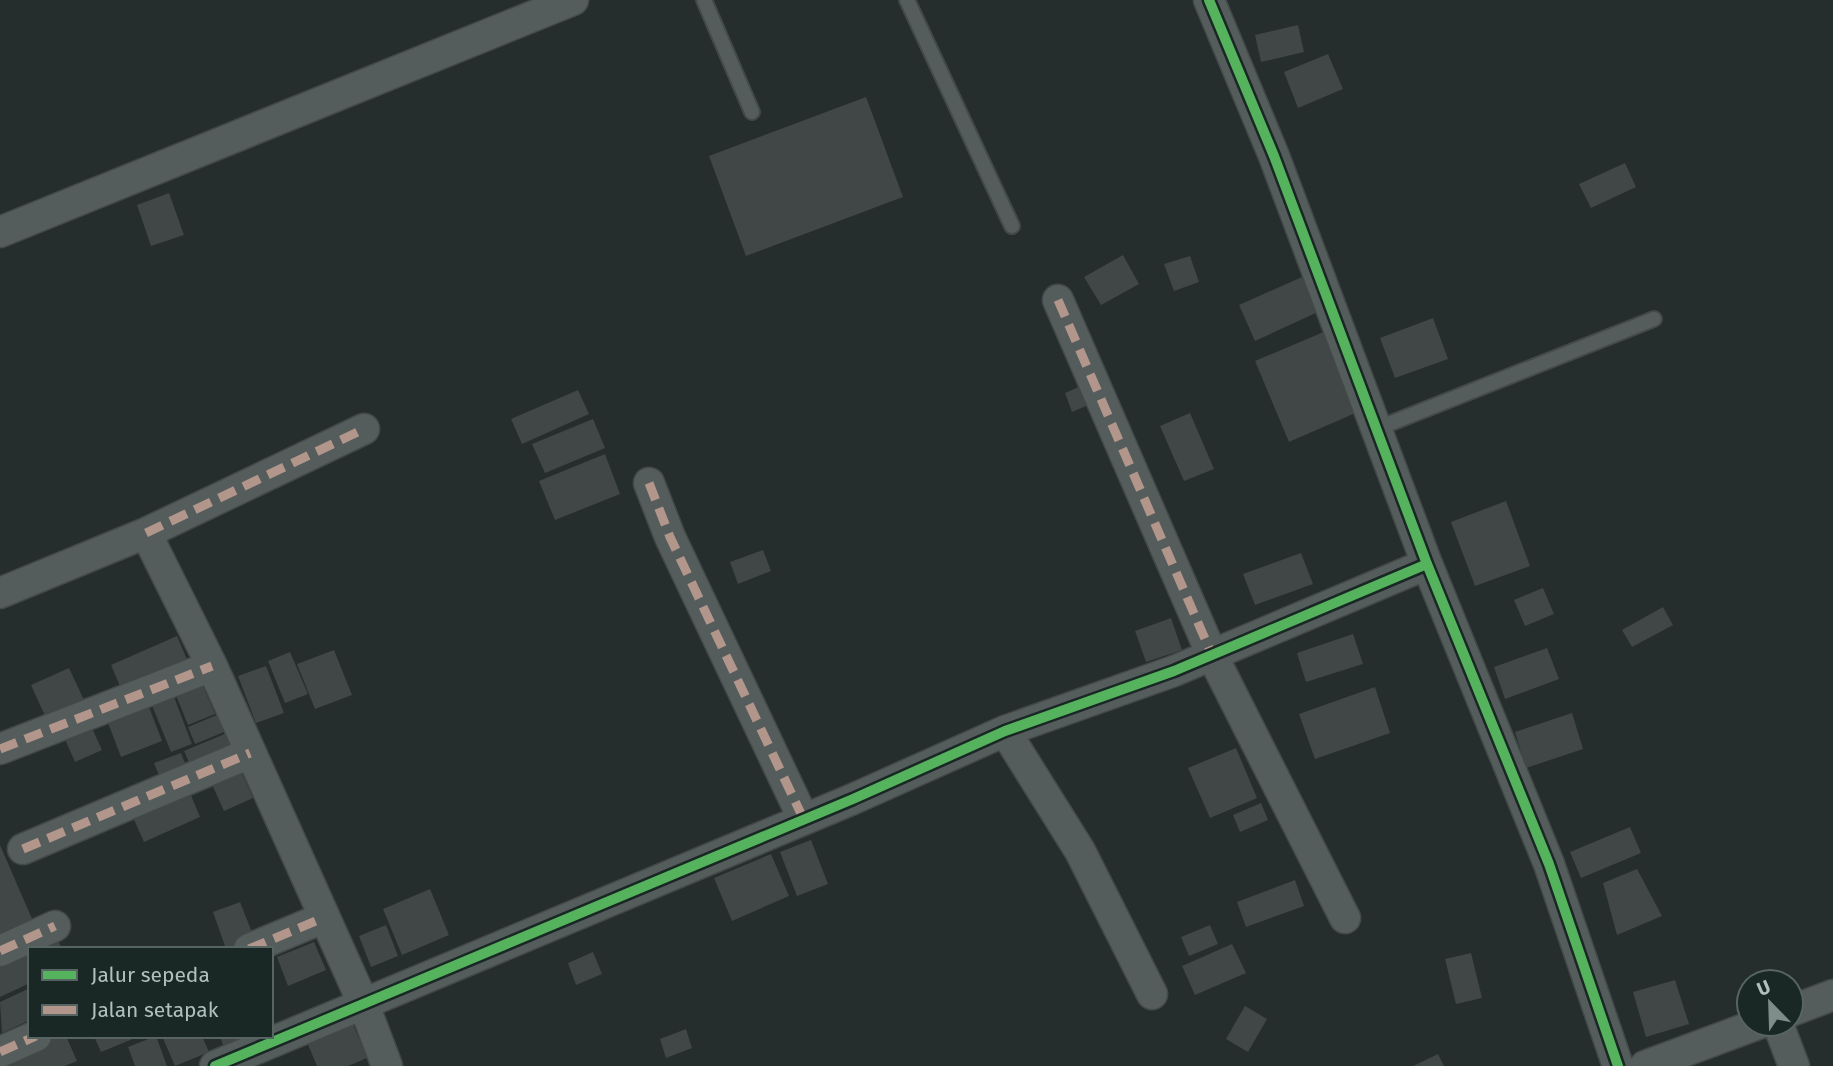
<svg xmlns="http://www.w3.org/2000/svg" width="1833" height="1066" font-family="'Fira Sans',sans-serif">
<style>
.building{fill:#404746}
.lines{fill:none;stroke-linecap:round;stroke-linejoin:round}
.service-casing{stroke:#424948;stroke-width:18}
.minor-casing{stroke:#424948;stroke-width:33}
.service{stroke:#545d5b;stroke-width:14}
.minor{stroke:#545d5b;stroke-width:30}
.quiet{stroke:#b2968c;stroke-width:9;stroke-dasharray:18 9;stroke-linecap:butt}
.cycleway-casing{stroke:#1a2825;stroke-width:15}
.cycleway{stroke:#56b35d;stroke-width:10}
</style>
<rect width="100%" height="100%" fill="#252e2c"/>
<path class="building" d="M 1298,25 L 1304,52 L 1261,62 L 1255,35 Z
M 1328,54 L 1343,89 L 1298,108 L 1284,72 Z
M 866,97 L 903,197 L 746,256 L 709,156 Z
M 1625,163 L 1636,187 L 1591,208 L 1579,184 Z
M 169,193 L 184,235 L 151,246 L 137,205 Z
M 1123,255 L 1139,284 L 1101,305 L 1084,277 Z
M 1190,256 L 1199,282 L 1174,291 L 1164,264 Z
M 1302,277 L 1318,312 L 1255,341 L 1239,305 Z
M 1433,318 L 1448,359 L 1395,378 L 1380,338 Z
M 1326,331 L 1360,411 L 1289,442 L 1255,361 Z
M 1092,381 L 1100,400 L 1072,412 L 1065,393 Z
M 578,390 L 589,414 L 522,444 L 511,419 Z
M 1190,413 L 1214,469 L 1184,481 L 1160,426 Z
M 593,419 L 605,448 L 545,473 L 532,444 Z
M 605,454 L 620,494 L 555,520 L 539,481 Z
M 1506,501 L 1530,566 L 1475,586 L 1451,522 Z
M 763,550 L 771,571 L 738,584 L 730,562 Z
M 1301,553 L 1313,584 L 1255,605 L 1243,574 Z
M 1543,588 L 1554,614 L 1525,626 L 1514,600 Z
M 1663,607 L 1673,625 L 1632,647 L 1622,630 Z
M 1171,618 L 1182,650 L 1146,662 L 1135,631 Z
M 1353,634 L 1363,664 L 1306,682 L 1297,653 Z
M 177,636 L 192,671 L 126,700 L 111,665 Z
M 1547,648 L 1559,679 L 1505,699 L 1494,667 Z
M 334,650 L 352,695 L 315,709 L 297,664 Z
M 290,652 L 308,694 L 285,703 L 268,661 Z
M 266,666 L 284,713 L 256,723 L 238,676 Z
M 69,668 L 84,700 L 46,718 L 31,685 Z
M 199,677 L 215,714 L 188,725 L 173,688 Z
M 1375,687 L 1390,733 L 1315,759 L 1299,714 Z
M 171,689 L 192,744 L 171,752 L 149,698 Z
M 146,699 L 162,741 L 121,757 L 105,715 Z
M 1572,713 L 1583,749 L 1526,768 L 1515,732 Z
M 217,715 L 224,732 L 195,744 L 188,727 Z
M 87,717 L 102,750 L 75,762 L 61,730 Z
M 227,733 L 235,753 L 193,771 L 184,751 Z
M 1236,748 L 1257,798 L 1210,818 L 1188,768 Z
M 181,753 L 189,774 L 163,785 L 154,763 Z
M 239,767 L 253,798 L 224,811 L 210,780 Z
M 188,788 L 200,817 L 144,842 L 131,813 Z
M 1261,803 L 1268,820 L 1240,832 L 1233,815 Z
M 1630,827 L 1641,853 L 1581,878 L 1570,852 Z
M 811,840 L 828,884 L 797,896 L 780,852 Z
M 0,845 L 36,928 L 0,944 Z
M 771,854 L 789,896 L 732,921 L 714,878 Z
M 1637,869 L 1662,916 L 1617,935 L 1603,883 Z
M 1295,880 L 1304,906 L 1246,927 L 1237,902 Z
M 430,889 L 449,935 L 402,955 L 383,909 Z
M 240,902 L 255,940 L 226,949 L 213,912 Z
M 386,925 L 398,956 L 371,967 L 359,936 Z
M 1210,925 L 1218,944 L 1189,956 L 1181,937 Z
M 57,938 L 62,949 L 33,949 Z
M 314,942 L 326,970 L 288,986 L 277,957 Z
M 1232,944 L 1246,973 L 1195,995 L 1182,966 Z
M 30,950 L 30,983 L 0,997 L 0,964 Z
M 593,952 L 602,974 L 576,985 L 568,963 Z
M 1471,953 L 1482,998 L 1456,1004 L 1445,959 Z
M 1675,980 L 1689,1024 L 1646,1037 L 1633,992 Z
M 30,988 L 30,1020 L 2,1033 L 0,1002 Z
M 1245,1006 L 1267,1019 L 1248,1052 L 1226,1039 Z
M 352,1022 L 367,1058 L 348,1066 L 317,1066 L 306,1040 Z
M 686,1029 L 692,1048 L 666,1058 L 660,1039 Z
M 47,1036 L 66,1036 L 77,1061 L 65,1066 L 7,1066 L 2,1055 Z
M 94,1036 L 140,1036 L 101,1052 Z
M 156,1036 L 167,1066 L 135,1066 L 128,1047 Z
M 162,1036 L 202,1036 L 209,1052 L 175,1066 Z
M 220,1036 L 248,1036 L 227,1057 Z
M 1438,1054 L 1444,1066 L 1413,1066 Z"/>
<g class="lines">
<g class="service-casing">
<path id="service" d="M 704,0 L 752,112
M 907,0 L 1012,226
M 1376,429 L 1654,319"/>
</g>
<g class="minor-casing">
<path id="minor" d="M 1209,0 L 1274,156 L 1427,564 L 1549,864 L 1618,1066
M 0,232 L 573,0
M 1058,300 L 1212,655 L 1345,918
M 649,483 L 670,537 L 803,818
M 146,533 L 364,429
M 0,593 L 146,533 L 212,666 L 364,1005 L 387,1066
M 1005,731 L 1080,851 L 1152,994
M 0,749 L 212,666
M 23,849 L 250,753
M 249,949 L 323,918
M 0,951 L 55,926
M 1791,1011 L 1833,995
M 1778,1024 L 1794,1066
M 0,1052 L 36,1036
M 215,1066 L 853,799 L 1005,731 L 1174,671 L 1427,564
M 1645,1066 L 1758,1024"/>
</g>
<use href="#service" class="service"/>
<use href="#minor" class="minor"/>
<path class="quiet" d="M 1058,300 L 1212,655
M 649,483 L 670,537 L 803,818
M 146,533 L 364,429
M 0,749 L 212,666
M 23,849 L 250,753
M 249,949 L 323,918
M 0,951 L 55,926
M 0,1052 L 36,1036"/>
<g class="cycleway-casing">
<path id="cycleway" d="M 1209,0 L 1274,156 L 1427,564 L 1549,864 L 1618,1066
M 215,1066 L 853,799 L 1005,731 L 1174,671 L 1427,564"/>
</g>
<use href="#cycleway" class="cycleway"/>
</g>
<rect x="28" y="947" width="245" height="91" fill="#1a2825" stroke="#566562" stroke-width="2"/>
<rect x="42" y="970" width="35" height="10" fill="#56b35d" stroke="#566562" stroke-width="2"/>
<text x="91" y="982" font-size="21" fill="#afc0bd">Jalur sepeda</text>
<rect x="42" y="1005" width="35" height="10" fill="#b2968c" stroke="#566562" stroke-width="2"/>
<text x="91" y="1017" font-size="21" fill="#afc0bd">Jalan setapak</text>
<g transform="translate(1770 1003) rotate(337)"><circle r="33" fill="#1a2825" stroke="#566562" stroke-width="2"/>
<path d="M0-5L12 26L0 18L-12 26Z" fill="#7f8d8a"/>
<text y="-10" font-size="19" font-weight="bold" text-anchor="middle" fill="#afc0bd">U</text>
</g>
</svg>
